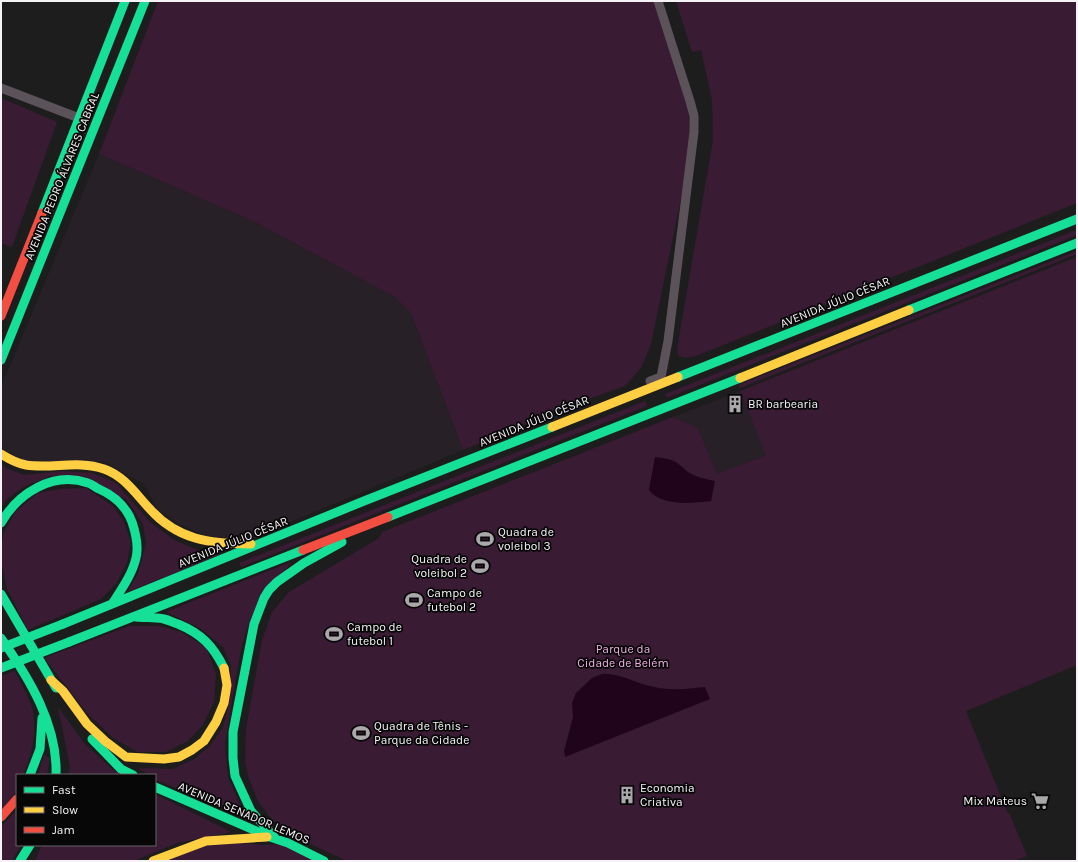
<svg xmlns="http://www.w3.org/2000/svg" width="1078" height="862" font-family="Karla,sans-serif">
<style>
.built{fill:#272026}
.green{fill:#391b34}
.water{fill:#20041c}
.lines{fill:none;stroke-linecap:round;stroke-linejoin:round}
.street{stroke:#5c535a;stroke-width:9}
.fast{stroke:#16e098;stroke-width:9}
.slow{stroke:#ffcf43;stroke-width:9}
.jam{stroke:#f24e42;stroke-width:9}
.fast-bridge{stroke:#16e098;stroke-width:9}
.labels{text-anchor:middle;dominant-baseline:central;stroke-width:3.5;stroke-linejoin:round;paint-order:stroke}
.street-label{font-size:12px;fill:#f5f3f5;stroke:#080708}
.poi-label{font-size:12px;fill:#f5f3f5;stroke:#080708;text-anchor:start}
.park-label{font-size:12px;fill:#f1afe3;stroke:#080708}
</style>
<rect width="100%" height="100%" fill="#1e1d1e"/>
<path class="built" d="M 99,154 L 253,221 L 395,297 L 411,313 L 463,450 L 276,528 L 240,539 L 206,536 L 179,524 L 158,510 L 144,484 L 104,462 L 25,462 L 4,450 L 1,442 L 1,387 Z
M 740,391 L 767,454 L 717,475 L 698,428 L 673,417 Z"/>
<path class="green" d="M 158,1 L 657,1 L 688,106 L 691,150 L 651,344 L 641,368 L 625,386 L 558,410 L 463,450 L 411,313 L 395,297 L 253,221 L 99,154 Z
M 676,1 L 1077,1 L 1077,203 L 696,356 L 685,358 L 679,356 L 677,351 L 678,343 L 713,140 L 712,100 L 701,50 L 692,52 Z
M 1,98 L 57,122 L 12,247 L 1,243 Z
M 1077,230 L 1077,235 L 667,398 L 665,394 Z
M 1077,251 L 1077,254 L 740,388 L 738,385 Z
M 1077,257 L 1077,665 L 966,711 L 1007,812 L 1010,815 L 1027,856 L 1014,861 L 347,861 L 289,834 L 269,816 L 258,801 L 249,779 L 245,762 L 246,729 L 262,640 L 272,612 L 289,592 L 379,538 L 382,532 L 673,417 L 698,428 L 717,474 L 766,455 L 740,391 Z
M 645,401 L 647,406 L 241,567 L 239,563 Z
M 1,463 L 6,468 L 24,475 L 62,471 L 93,473 L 116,483 L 150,522 L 174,540 L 200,551 L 223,554 L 127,592 L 138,573 L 146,543 L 143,524 L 126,499 L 51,476 L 23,487 L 6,500 L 1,508 Z
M 86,488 L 113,506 L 124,522 L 131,542 L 127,563 L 116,584 L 101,599 L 28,630 L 7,589 L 1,561 L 1,549 L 4,532 L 16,511 L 38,493 L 60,489 Z
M 291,562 L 247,628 L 240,654 L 225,745 L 228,777 L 243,812 L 237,813 L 156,780 L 155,775 L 149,775 L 138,768 L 172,769 L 193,760 L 210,746 L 223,727 L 229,703 L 231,666 L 223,647 L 200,628 L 166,612 Z
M 129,626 L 159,626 L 181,632 L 206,647 L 216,674 L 214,702 L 202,726 L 188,741 L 166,752 L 137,752 L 112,737 L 87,713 L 44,658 Z
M 15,671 C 20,682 31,700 33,711 C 37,733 32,755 23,775 L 17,775 C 17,795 14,795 1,810 L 1,676 Z
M 58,707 L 85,744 L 110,767 L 121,775 L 68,775 L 70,767 Z
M 44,755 L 50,758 L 47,775 L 38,775 Z
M 155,794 L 231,832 L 177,843 L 134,861 L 35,861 L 42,845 L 155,845 Z
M 17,810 L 17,845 L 21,845 L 12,861 L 1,861 L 1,827 Z
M 220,841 L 263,845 L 285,844 L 323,861 L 158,861 Z"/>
<path class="water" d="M 655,457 C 664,458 674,459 681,466 C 684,468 685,470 688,472 C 696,477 705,479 715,481 L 711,501 C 692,503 662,507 649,490 Z
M 602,674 C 616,672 636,683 650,686 C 669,691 686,689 705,687 L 710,699 L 565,757 L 564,751 L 573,717 L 572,703 L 576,693 L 592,678 Z"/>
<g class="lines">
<path class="street" d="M 1,88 L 79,118
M 650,381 L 661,377 L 668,341 L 694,132 L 694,116 L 690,101 L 658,1"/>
<path class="fast" d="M 42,213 L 125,1
M 909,310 L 1077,243
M 1,360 L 145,1
M 678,377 L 1077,219
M 388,517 L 740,378
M 1,523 C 18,493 53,471 88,483 C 92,484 95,487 99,489 C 115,496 126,506 132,522 C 136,534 139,546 136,558 C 132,575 121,590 112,604
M 1,594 L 56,688
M 136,617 C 145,618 155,617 164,619 C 169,620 174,623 178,624 C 202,634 213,646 224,668
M 63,624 L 364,501 L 552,427
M 1,638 C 29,678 58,725 56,775
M 69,642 L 303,550
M 92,739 L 121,769 L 133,775
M 30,775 L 40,749 L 42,718
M 155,787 L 270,837 L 288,843 L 324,861
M 276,839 L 251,811 L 235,776 L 233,758 L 233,732 L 254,624 L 264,598 L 269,590 L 277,582 L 304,563 L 342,542
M 20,861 L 30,845"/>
<path class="slow" d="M 740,378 L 909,310
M 552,427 L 678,377
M 1,454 C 9,459 16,463 26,465 C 52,469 78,460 104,469 C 124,476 135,493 149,508 C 177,540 210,544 251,544
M 51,680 L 63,691 L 87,724 L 105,741 L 126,757 L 164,759 L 179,757 L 192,750 L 204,741 L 216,722 L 224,703 L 227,685 L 224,668
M 153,861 L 206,841 L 267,837"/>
<path class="jam" d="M 1,316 L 42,213
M 303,550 L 388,517
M 1,817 L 17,799"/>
<path class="fast-bridge" d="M 1,648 L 63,624
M 1,668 L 69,642"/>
</g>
<defs>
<g id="building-bare" transform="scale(1.38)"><path d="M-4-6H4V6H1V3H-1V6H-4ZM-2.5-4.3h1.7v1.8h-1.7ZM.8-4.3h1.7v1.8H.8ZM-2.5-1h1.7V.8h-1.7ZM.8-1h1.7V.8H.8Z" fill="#aaa8aa" stroke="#080708" stroke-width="2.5" paint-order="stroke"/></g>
<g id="stadium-bare" transform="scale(1.38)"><path d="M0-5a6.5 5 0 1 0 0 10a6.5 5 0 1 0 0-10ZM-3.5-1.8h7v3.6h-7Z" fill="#aaa8aa" stroke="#080708" stroke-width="2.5" paint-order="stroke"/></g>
<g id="supermarket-bare" transform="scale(1.38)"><path d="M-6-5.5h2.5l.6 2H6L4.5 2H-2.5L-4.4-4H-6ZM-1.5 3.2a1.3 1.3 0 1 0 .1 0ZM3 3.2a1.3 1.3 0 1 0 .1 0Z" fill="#aaa8aa" stroke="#080708" stroke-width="2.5" paint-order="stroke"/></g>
</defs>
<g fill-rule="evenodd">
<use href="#building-bare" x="735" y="404"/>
<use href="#stadium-bare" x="485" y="539"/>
<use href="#stadium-bare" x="480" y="566"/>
<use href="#stadium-bare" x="414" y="600"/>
<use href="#stadium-bare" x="334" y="634"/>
<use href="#stadium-bare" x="361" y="733"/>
<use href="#building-bare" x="627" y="795"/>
<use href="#supermarket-bare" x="1040" y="801"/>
</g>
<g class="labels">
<g class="street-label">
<text transform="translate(62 176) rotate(-68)">AVENIDA PEDRO ÁLVARES CABRAL</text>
<text transform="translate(835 302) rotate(-22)">AVENIDA JÚLIO CÉSAR</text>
<text transform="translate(534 421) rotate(-22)">AVENIDA JÚLIO CÉSAR</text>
<text transform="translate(233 542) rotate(-22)">AVENIDA JÚLIO CÉSAR</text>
<text transform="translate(244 813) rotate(23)">AVENIDA SENADOR LEMOS</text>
</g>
<g class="poi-label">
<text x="748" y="404">BR barbearia</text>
<text x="498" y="532">Quadra de<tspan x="498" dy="14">voleibol 3</tspan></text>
<text x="467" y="559" text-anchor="end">Quadra de<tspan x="467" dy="14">voleibol 2</tspan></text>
<text x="427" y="593">Campo de<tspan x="427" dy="14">futebol 2</tspan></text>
<text x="347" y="627">Campo de<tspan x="347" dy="14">futebol 1</tspan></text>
<text x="374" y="726">Quadra de Tênis -<tspan x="374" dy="14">Parque da Cidade</tspan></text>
<text x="640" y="788">Economia<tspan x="640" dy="14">Criativa</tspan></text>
<text x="1027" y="801" text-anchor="end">Mix Mateus</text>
</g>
<g class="park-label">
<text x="623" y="649">Parque da<tspan x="623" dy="14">Cidade de Belém</tspan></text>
</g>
</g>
<rect width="1078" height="862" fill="none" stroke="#f5f3f5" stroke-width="4"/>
<rect x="16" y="774" width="140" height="72" fill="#080708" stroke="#676567"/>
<rect x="24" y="787" width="20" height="6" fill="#16e098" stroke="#676567"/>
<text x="52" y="794" font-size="12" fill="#f5f3f5">Fast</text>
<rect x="24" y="807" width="20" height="6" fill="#ffcf43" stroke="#676567"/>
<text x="52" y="814" font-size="12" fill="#f5f3f5">Slow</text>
<rect x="24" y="827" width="20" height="6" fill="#f24e42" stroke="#676567"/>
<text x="52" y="834" font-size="12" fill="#f5f3f5">Jam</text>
</svg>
